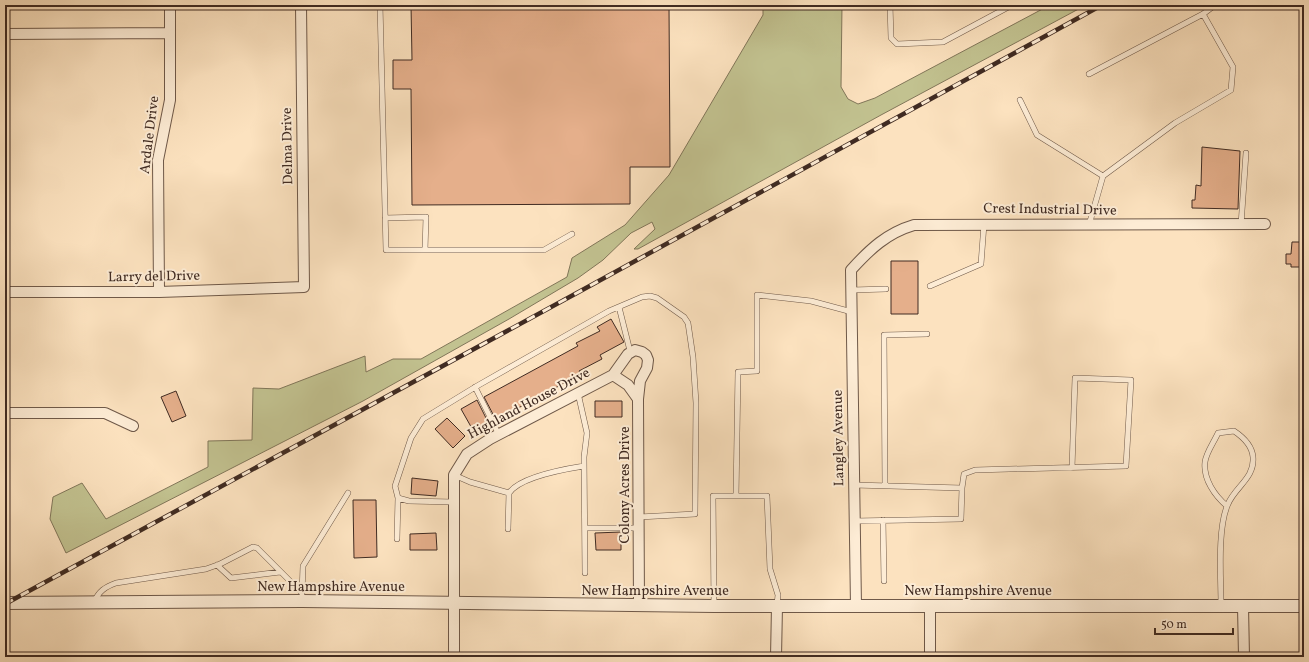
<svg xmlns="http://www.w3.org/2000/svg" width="1309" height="662" font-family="Vollkorn,serif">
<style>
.green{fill:#c2c290;stroke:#817659}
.building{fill:#e5af8b;stroke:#402b22}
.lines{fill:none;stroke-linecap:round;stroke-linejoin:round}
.service-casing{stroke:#6f5949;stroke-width:6}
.minor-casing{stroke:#6f5949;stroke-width:12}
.tertiary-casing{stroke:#6f5949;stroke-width:14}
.service{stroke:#fdecd5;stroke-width:5}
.minor{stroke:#fdecd5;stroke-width:10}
.tertiary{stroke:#fdecd5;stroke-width:12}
.rail-casing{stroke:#402b22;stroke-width:4.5}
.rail{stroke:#fdecd5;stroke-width:3;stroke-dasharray:9;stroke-linecap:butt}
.labels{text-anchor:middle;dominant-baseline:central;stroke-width:4;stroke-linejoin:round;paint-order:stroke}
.street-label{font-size:14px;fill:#402b22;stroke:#fdecd5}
</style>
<rect width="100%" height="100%" fill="#fce2bf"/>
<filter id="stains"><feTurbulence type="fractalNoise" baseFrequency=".005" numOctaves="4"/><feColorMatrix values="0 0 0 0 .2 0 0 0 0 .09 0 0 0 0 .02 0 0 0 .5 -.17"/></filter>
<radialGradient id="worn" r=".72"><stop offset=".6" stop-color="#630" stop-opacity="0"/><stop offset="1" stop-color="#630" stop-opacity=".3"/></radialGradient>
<path class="green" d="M 763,5 L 842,5 L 841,87 L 848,99 L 858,104 L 875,98 L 1050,5 L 1086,5 L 881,115 L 638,249 L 634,249 L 655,229 L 652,222 L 631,233 L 603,260 L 578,278 L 509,319 L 363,401 L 66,553 L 50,519 L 53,497 L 82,483 L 106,519 L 208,467 L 208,441 L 252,440 L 253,388 L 279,389 L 365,356 L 366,372 L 393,359 L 421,359 L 567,277 L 572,258 L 625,225 L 669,175 L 763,15 Z"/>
<path class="building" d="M 411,5 L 669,5 L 670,167 L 630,167 L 630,204 L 412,205 L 411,89 L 393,89 L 393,60 L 412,60 Z
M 1202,147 L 1240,151 L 1238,209 L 1192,208 L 1192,200 L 1195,200 L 1196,185 L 1201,186 Z
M 1292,242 L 1304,242 L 1304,267 L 1291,267 L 1291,264 L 1286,264 L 1286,254 L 1291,254 Z
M 891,261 L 918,261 L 918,314 L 891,314 Z
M 611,319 L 624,342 L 600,355 L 602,359 L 579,371 L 581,374 L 496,420 L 484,397 L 578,346 L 576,343 L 600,331 L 597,327 Z
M 176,391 L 186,416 L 172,422 L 161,397 Z
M 477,400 L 489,424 L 474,432 L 461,409 Z
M 595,401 L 622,401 L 622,417 L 595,417 Z
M 447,418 L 465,436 L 453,448 L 435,429 Z
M 412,478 L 438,481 L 436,496 L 411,494 Z
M 353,500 L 376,500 L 377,557 L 354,558 Z
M 621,532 L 621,550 L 596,550 L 595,533 Z
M 436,533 L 437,550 L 410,550 L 410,534 Z"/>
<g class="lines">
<g class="service-casing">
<path id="service" d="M 380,5 L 386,250 L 544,250 L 572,234
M 890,5 L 891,38 L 897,44 L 943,42 L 1012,5
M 1203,14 L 1215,5
M 1089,74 L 1203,14 L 1233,67 L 1231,90 L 1175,123 L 1103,176 L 1089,225
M 1020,100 L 1037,135 L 1103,176
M 385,218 L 426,217 L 425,250
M 1241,225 L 1246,153
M 930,286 L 981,264 L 984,224
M 852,290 L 886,289
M 619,307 L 630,351
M 475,387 L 499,435
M 578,393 L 587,433 L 584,457 L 585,573
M 454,475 L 470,482 L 509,493
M 854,485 L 962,488 L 961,519 L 854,521
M 885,486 L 884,335 L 927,334
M 962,488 L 964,474 L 975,470 C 1025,469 1075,467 1126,466 L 1131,380 L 1075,378 L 1072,468
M 736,496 L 738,372 L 757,371 L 757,295 L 811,301 L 852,312
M 453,502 L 409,501 L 398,498 L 395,486 L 411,438 L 423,419 L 477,386 L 609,311 L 642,297 L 650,296 L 657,298 L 684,317 L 688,323 L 693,357 L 696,403 L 695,514 L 639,517
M 883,520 L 884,581
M 585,528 L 639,528
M 508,529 L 509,493 C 520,477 565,469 584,466
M 397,539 L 398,498
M 217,565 L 231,578 L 280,572
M 302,594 L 303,566 L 348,493
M 94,602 C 99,591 105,587 116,583 L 206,569 L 220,564 L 253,547 L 257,548 L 302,593
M 1221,605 C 1221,578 1217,528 1228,504 C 1235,487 1255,478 1253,457 C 1252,445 1243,437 1234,431 L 1218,433 C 1214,442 1206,453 1205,462 C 1203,479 1215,496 1227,506
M 714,606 L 713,496 L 767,496 L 770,569 L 778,595 L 777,605"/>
</g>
<g class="minor-casing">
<path id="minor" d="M 5,34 L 170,33
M 5,292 L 159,292 L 304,287 L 301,5
M 159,292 L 158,160 L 170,100 L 170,5
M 613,375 L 628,385 L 638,399 L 639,606
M 5,413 L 105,413 L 133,426
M 856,606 L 851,270 C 870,249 887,233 914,225 L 1265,224
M 930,606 L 930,657
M 1243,606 L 1244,657
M 454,657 L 454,475 L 467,454 L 490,439 L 613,375 L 628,354 L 635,350 L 642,352 L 646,355 L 648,360 L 647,368 L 640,381 L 638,399
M 776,657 L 777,606"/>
</g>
<g class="tertiary-casing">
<path id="tertiary" d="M 5,603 L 302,601 L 714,606 L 1304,606"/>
</g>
<use href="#service" class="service"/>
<use href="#minor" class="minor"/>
<use href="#tertiary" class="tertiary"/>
<g class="rail-casing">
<path id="rail" d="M 5,604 L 575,294 L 1102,5"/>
</g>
<use href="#rail" class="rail"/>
</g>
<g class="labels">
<g class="street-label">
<text transform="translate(150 135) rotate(-83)">Ardale Drive</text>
<text transform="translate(288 146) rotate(-91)">Delma Drive</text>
<text transform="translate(1050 210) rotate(1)">Crest Industrial Drive</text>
<text transform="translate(154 277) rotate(-1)">Larry del Drive</text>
<text transform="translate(529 404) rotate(-28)">Highland House Drive</text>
<text transform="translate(839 438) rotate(-91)">Langley Avenue</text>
<text transform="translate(625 485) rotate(-90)">Colony Acres Drive</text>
<text x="331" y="587">New Hampshire Avenue</text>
<text x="655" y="591">New Hampshire Avenue</text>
<text x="978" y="591">New Hampshire Avenue</text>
</g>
</g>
<rect width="1309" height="662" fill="none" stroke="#fce2bf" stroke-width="20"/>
<rect x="6" y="6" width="1297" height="650" fill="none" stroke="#402b22" stroke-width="2"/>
<rect x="10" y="10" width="1289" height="642" fill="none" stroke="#402b22"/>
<path d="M1155 628v6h78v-6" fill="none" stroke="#402b22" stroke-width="2"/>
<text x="1161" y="628" font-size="12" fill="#402b22" stroke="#fdecd5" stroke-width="3" paint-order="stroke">50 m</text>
<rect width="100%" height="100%" filter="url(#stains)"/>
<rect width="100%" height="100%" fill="url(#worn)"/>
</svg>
